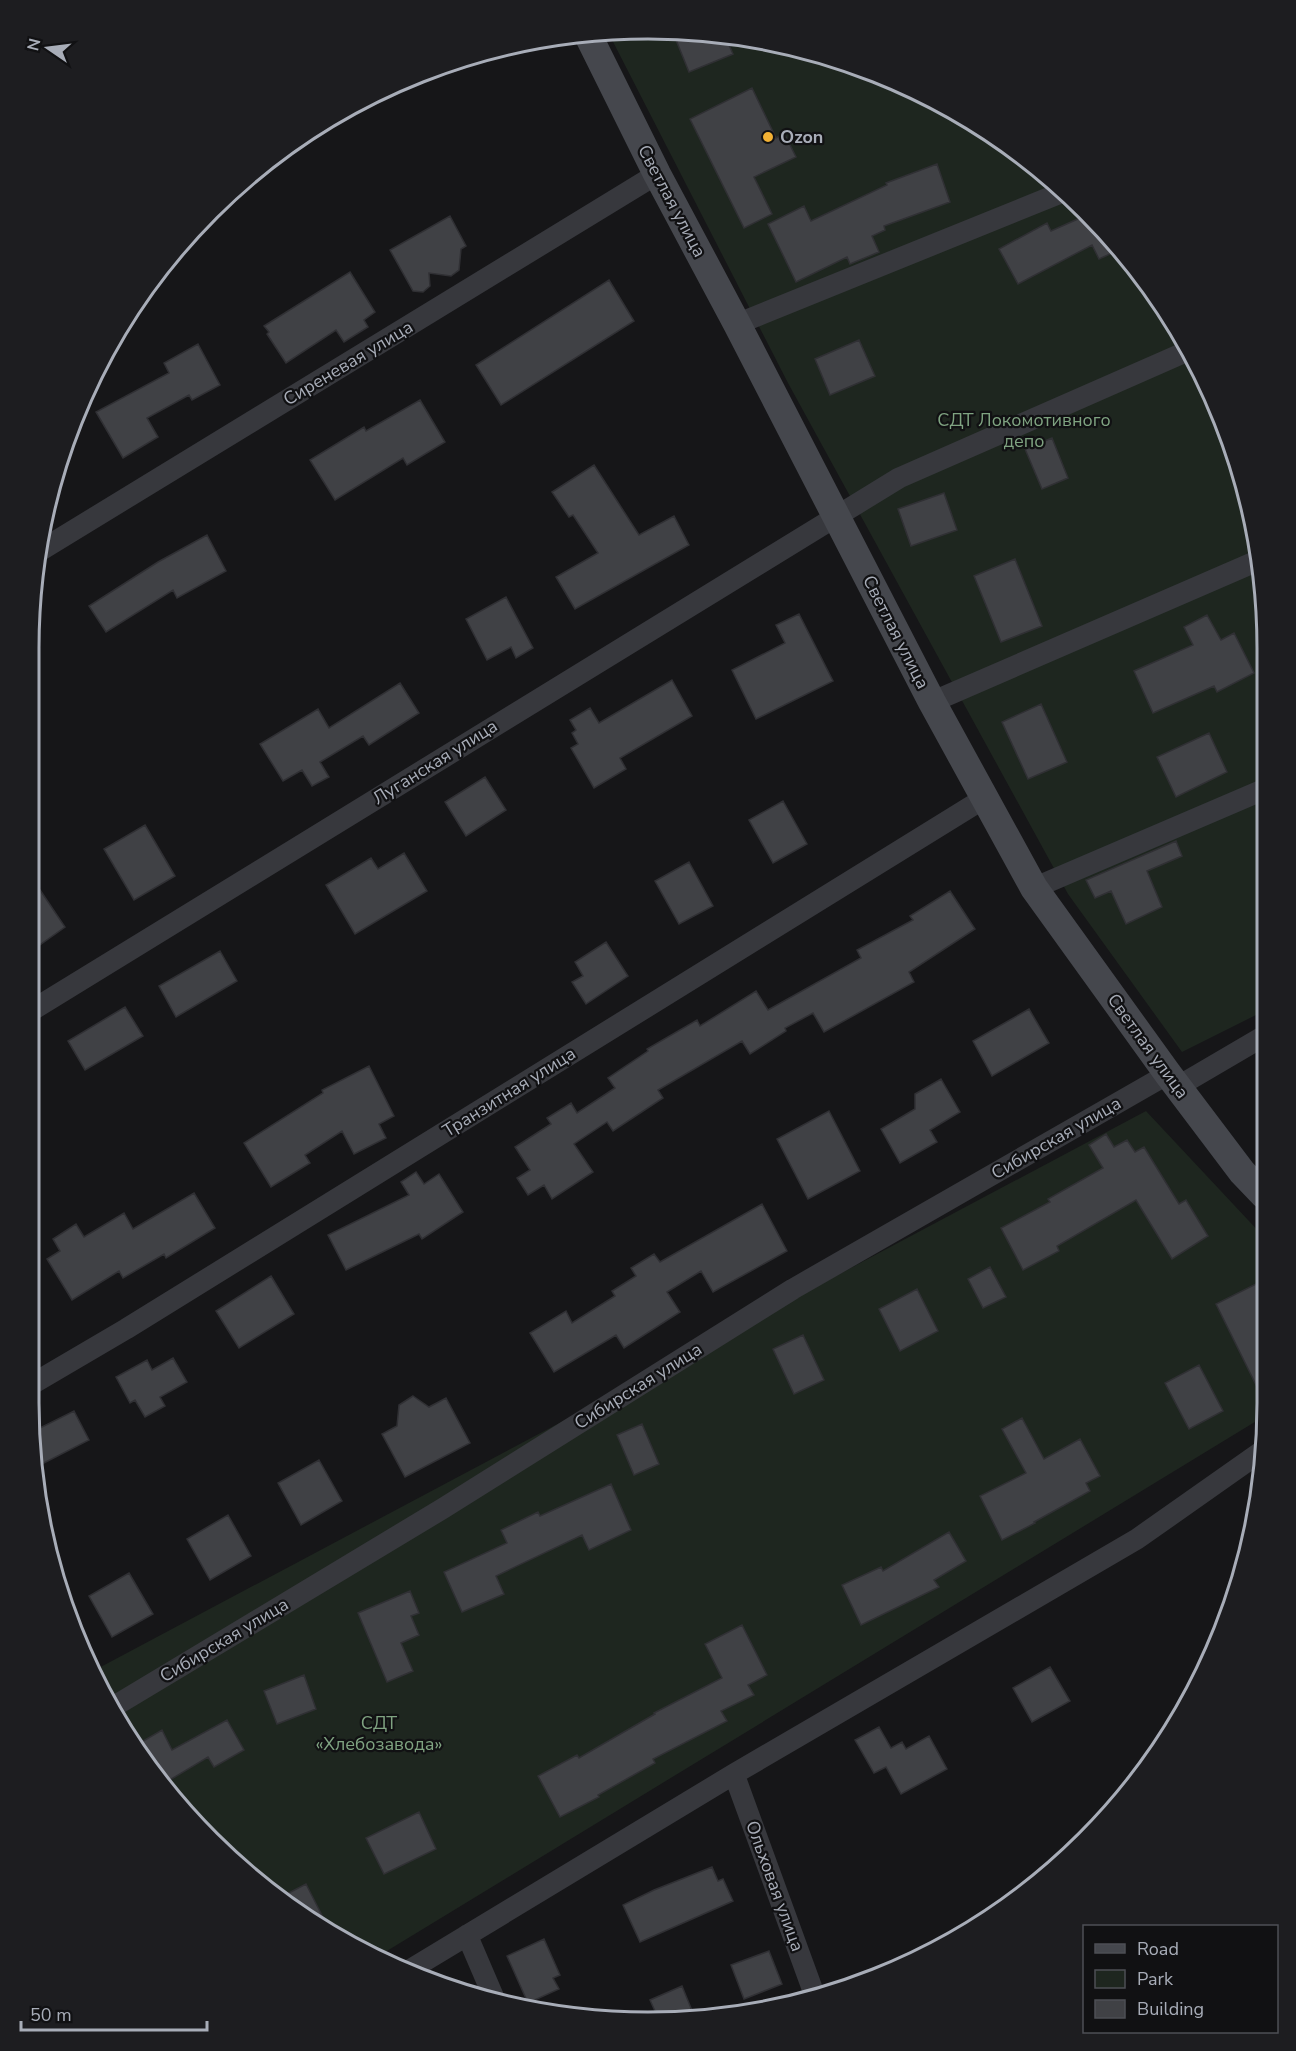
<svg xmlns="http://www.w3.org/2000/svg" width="1296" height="2051" font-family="'Nunito Sans',sans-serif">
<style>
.green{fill:#1e261f}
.building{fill:#404145;stroke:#303034;stroke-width:1.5}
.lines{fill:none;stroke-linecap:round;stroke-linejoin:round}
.street{stroke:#37383d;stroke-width:21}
.secondary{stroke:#45474d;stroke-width:28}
.poi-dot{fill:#f2b134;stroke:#111113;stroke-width:2}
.labels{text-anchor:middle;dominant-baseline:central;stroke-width:4.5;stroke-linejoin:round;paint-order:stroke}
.poi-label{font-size:18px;font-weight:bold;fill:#a8adb8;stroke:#111113;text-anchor:start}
.street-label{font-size:18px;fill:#a8adb8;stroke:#111113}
.park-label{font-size:18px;fill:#7fa381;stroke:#111113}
.rim{fill:none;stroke:#a8adb8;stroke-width:3}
</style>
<rect width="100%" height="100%" fill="#161618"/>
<path class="green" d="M 689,30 L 809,50 L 922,93 L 1025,157 L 1114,240 L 1185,339 L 1235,449 L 1266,607 L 1264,1011 L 1182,1052 L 1068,894 L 788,383 L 608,32 Z
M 1146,1111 L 1263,1236 L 1263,1417 L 377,1957 L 339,1940 L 271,1894 L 210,1841 L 133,1747 L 95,1670 Z"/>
<path class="building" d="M 672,30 L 689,30 L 725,36 L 733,54 L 689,72 Z
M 752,88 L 776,138 L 784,133 L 796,157 L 754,177 L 772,214 L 744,228 L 690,119 Z
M 937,164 L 950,202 L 884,226 L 885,230 L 872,236 L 879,252 L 850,264 L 847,257 L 796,282 L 768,224 L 804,206 L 811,221 L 887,185 L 886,183 Z
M 1073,202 L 1114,240 L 1121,249 L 1099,259 L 1092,245 L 1018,284 L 999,249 L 1047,223 L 1051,231 L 1080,218 Z
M 450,216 L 466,246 L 461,249 L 459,270 L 451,276 L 429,273 L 430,286 L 423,292 L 413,291 L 390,250 Z
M 350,272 L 375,312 L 364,320 L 368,327 L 344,342 L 336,330 L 286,363 L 267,334 L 269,332 L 264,326 Z
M 609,280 L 634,321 L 501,405 L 476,365 Z
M 859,340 L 875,376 L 830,395 L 815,359 Z
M 198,344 L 220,385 L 192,400 L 189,395 L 147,418 L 158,437 L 123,458 L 96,412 L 169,373 L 164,363 Z
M 420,400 L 445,442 L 407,465 L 403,458 L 335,500 L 310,460 L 364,427 L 366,431 Z
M 1052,438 L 1068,478 L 1042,489 L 1025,449 Z
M 594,465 L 639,535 L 674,516 L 689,545 L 575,609 L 556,577 L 598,553 L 573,515 L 569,517 L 552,492 Z
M 944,493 L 957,530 L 911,546 L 898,509 Z
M 207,535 L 226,571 L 177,598 L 173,590 L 106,632 L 89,606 L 158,562 Z
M 1015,559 L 1042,626 L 1001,642 L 974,576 Z
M 506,597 L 533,648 L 516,658 L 511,647 L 487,660 L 466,619 Z
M 799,614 L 833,681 L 756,719 L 732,670 L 785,643 L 776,625 Z
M 1207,615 L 1221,640 L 1234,633 L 1254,673 L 1217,692 L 1214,686 L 1153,713 L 1134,671 L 1193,645 L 1184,627 Z
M 672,680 L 692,716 L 620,758 L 626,769 L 594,788 L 571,748 L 578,744 L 572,733 L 576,730 L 570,720 L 590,708 L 599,723 Z
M 400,683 L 419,713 L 369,745 L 363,736 L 320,762 L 329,777 L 312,786 L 302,770 L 283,781 L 260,744 L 318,709 L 329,728 Z
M 1041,704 L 1067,762 L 1028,779 L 1002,722 Z
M 1209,733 L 1227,772 L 1176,797 L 1157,757 Z
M 485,777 L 506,810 L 466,836 L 445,802 Z
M 783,801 L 807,844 L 773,863 L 749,820 Z
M 145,825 L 175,876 L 134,900 L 104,849 Z
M 1176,841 L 1182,856 L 1147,871 L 1162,907 L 1126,924 L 1111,891 L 1095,898 L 1086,880 Z
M 404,853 L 427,891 L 355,934 L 326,885 L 371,858 L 378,869 Z
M 689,862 L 713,906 L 679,924 L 655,881 Z
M 34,881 L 65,927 L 34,949 Z
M 950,891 L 975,929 L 909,972 L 914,982 L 824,1032 L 813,1013 L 785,1028 L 786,1031 L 750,1054 L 742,1041 L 658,1090 L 663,1098 L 613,1131 L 607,1122 L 574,1144 L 593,1172 L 552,1199 L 544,1185 L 528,1195 L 517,1178 L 530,1170 L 515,1147 L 551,1124 L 547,1118 L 571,1103 L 577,1113 L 615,1088 L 608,1078 L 648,1051 L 647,1049 L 697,1020 L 700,1026 L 756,991 L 768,1010 L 861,958 L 857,950 L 913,920 L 910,916 Z
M 606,942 L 628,976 L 586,1004 L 572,982 L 583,976 L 575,962 Z
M 220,951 L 237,981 L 176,1017 L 159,986 Z
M 125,1007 L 143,1036 L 85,1070 L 68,1041 Z
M 1029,1009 L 1049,1043 L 992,1076 L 973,1041 Z
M 369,1066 L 394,1116 L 379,1124 L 386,1138 L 354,1154 L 342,1131 L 305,1155 L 310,1163 L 271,1187 L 244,1143 L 323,1093 L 322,1090 Z
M 941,1079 L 960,1112 L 930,1130 L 937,1142 L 900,1163 L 881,1129 L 915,1109 L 915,1094 Z
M 829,1111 L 860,1171 L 808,1199 L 777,1139 Z
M 1106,1134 L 1114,1147 L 1127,1140 L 1135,1152 L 1144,1147 L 1179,1204 L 1186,1200 L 1208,1236 L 1172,1259 L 1136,1200 L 1057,1246 L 1059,1251 L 1023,1270 L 1001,1228 L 1050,1202 L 1048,1199 L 1103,1168 L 1089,1145 Z
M 416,1172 L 424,1184 L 439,1174 L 463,1212 L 422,1239 L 419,1234 L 346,1270 L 328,1235 L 409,1195 L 401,1182 Z
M 194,1193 L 215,1228 L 166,1258 L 164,1254 L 123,1278 L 119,1271 L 72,1300 L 47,1259 L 60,1251 L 53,1239 L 76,1224 L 84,1237 L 124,1213 L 133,1229 Z
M 762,1204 L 787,1251 L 713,1292 L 701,1271 L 667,1292 L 680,1312 L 624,1348 L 616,1335 L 554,1372 L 530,1333 L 566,1311 L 572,1323 L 615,1296 L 612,1291 L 636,1276 L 631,1268 L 654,1254 L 660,1262 Z
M 990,1267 L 1006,1297 L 983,1308 L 968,1279 Z
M 271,1276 L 294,1314 L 239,1348 L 216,1311 Z
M 1258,1283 L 1263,1294 L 1263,1399 L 1216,1304 Z
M 917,1289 L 938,1331 L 900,1351 L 879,1309 Z
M 803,1335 L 824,1380 L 794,1394 L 773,1349 Z
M 173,1358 L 187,1382 L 160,1397 L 165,1406 L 145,1417 L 135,1400 L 130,1403 L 116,1377 L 147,1360 L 152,1370 Z
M 1199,1365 L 1223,1411 L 1189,1429 L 1165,1383 Z
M 413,1396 L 429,1407 L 446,1398 L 470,1443 L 405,1477 L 382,1434 L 397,1426 L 399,1405 Z
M 74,1411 L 89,1440 L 40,1465 L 34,1454 L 34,1431 Z
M 1022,1418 L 1044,1459 L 1080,1439 L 1100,1476 L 1086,1483 L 1090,1491 L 1034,1522 L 1035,1523 L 1002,1540 L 980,1496 L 1026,1473 L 1002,1429 Z
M 642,1424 L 659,1464 L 634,1475 L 617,1435 Z
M 319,1460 L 342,1501 L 301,1525 L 278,1483 Z
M 611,1484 L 631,1530 L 589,1550 L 582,1535 L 496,1576 L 504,1594 L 462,1612 L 444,1572 L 507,1543 L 501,1530 L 538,1512 L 540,1516 Z
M 228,1515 L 251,1556 L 210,1580 L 187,1539 Z
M 949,1532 L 966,1561 L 934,1580 L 939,1587 L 861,1625 L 842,1585 L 881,1567 L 883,1571 Z
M 129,1573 L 153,1614 L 112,1637 L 89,1596 Z
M 410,1591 L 419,1613 L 411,1616 L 419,1635 L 401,1643 L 413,1671 L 387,1682 L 358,1613 Z
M 742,1625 L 767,1675 L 748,1685 L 754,1695 L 721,1711 L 727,1721 L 653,1759 L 655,1763 L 598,1795 L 599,1797 L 560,1817 L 538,1776 L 577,1755 L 579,1758 L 655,1714 L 654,1713 L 722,1678 L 705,1644 Z
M 1050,1667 L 1070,1701 L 1032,1722 L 1013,1688 Z
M 304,1675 L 316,1709 L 277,1724 L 264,1691 Z
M 227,1720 L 244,1750 L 214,1767 L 208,1757 L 163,1784 L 133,1747 L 162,1730 L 172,1750 Z
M 879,1727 L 891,1748 L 902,1742 L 906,1749 L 929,1736 L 947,1769 L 901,1794 L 886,1767 L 874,1773 L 855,1740 Z
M 419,1812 L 436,1849 L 384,1874 L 366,1838 Z
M 712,1867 L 718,1881 L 723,1879 L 733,1901 L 640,1942 L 623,1905 L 654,1890 Z
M 306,1884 L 332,1935 L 277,1899 Z
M 544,1939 L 560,1975 L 553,1978 L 559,1989 L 528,2003 L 507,1956 Z
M 769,1951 L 782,1984 L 744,1999 L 731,1965 Z
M 682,1986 L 695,2018 L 659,2020 L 650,2000 Z"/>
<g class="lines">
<path class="street" d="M 737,324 L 1063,192
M 38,552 L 657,174
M 932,702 L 1257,561
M 1034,888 L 1265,789
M 34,1009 L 899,478 L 1190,350
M 1177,1087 L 1264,1036
M 34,1383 L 126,1329 L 983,799
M 113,1707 L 442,1509 L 793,1289 L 1168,1074
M 734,1774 L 816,1999
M 467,1935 L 494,1998
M 408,1971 L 734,1774 L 1137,1539 L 1262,1451"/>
<path class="secondary" d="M 587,33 L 657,174 L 737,324 L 932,702 L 1034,888 L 1168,1074 L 1242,1172 L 1264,1195"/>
</g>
<circle class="poi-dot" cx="768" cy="137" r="6"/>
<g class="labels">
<g class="poi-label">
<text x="780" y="137">Ozon</text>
</g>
<g class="street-label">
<text transform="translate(672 201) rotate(62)">Светлая улица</text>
<text transform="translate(348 363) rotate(-31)">Сиреневая улица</text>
<text transform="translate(896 632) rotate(63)">Светлая улица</text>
<text transform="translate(435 762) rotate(-32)">Луганская улица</text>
<text transform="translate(1148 1046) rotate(54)">Светлая улица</text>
<text transform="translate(509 1092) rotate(-32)">Транзитная улица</text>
<text transform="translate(1056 1138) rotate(-30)">Сибирская улица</text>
<text transform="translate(638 1386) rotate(-32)">Сибирская улица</text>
<text transform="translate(224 1640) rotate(-31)">Сибирская улица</text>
<text transform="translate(775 1886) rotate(70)">Ольховая улица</text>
</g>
<g class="park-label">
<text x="1024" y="420">СДТ Локомотивного<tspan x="1024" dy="21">депо</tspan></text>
<text x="379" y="1723">СДТ<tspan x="379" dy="21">«Хлебозавода»</tspan></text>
</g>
</g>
<path d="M0 0H1296V2051H0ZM648 39H648A609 609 0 0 1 1257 648V1403A609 609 0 0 1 648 2012H648A609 609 0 0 1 39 1403V648A609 609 0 0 1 648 39Z" fill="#1d1d20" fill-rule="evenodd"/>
<path class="rim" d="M648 39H648A609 609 0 0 1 1257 648V1403A609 609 0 0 1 648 2012H648A609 609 0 0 1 39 1403V648A609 609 0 0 1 648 39Z"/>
<rect x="1083" y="1925" width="195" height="108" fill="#111113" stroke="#4d4f55" stroke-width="1.5"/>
<rect x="1095" y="1944" width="30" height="9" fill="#45474d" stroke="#4d4f55" stroke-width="1.5"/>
<text x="1137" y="1955" font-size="18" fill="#a8adb8">Road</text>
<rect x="1095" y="1970" width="30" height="18" fill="#1e261f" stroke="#4d4f55" stroke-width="1.5"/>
<text x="1137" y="1985" font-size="18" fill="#a8adb8">Park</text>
<rect x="1095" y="2000" width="30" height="18" fill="#404145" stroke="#4d4f55" stroke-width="1.5"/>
<text x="1137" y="2015" font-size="18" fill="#a8adb8">Building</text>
<g transform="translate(48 48) rotate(284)" stroke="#111113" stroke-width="4.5" paint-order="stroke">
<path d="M0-4.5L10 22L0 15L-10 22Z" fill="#a8adb8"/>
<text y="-9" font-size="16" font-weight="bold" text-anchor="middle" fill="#a8adb8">N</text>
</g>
<path d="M21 2021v9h186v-9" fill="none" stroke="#a8adb8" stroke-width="3"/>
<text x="30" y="2021" font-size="18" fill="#a8adb8" stroke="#111113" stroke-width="4.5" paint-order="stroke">50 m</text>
</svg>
